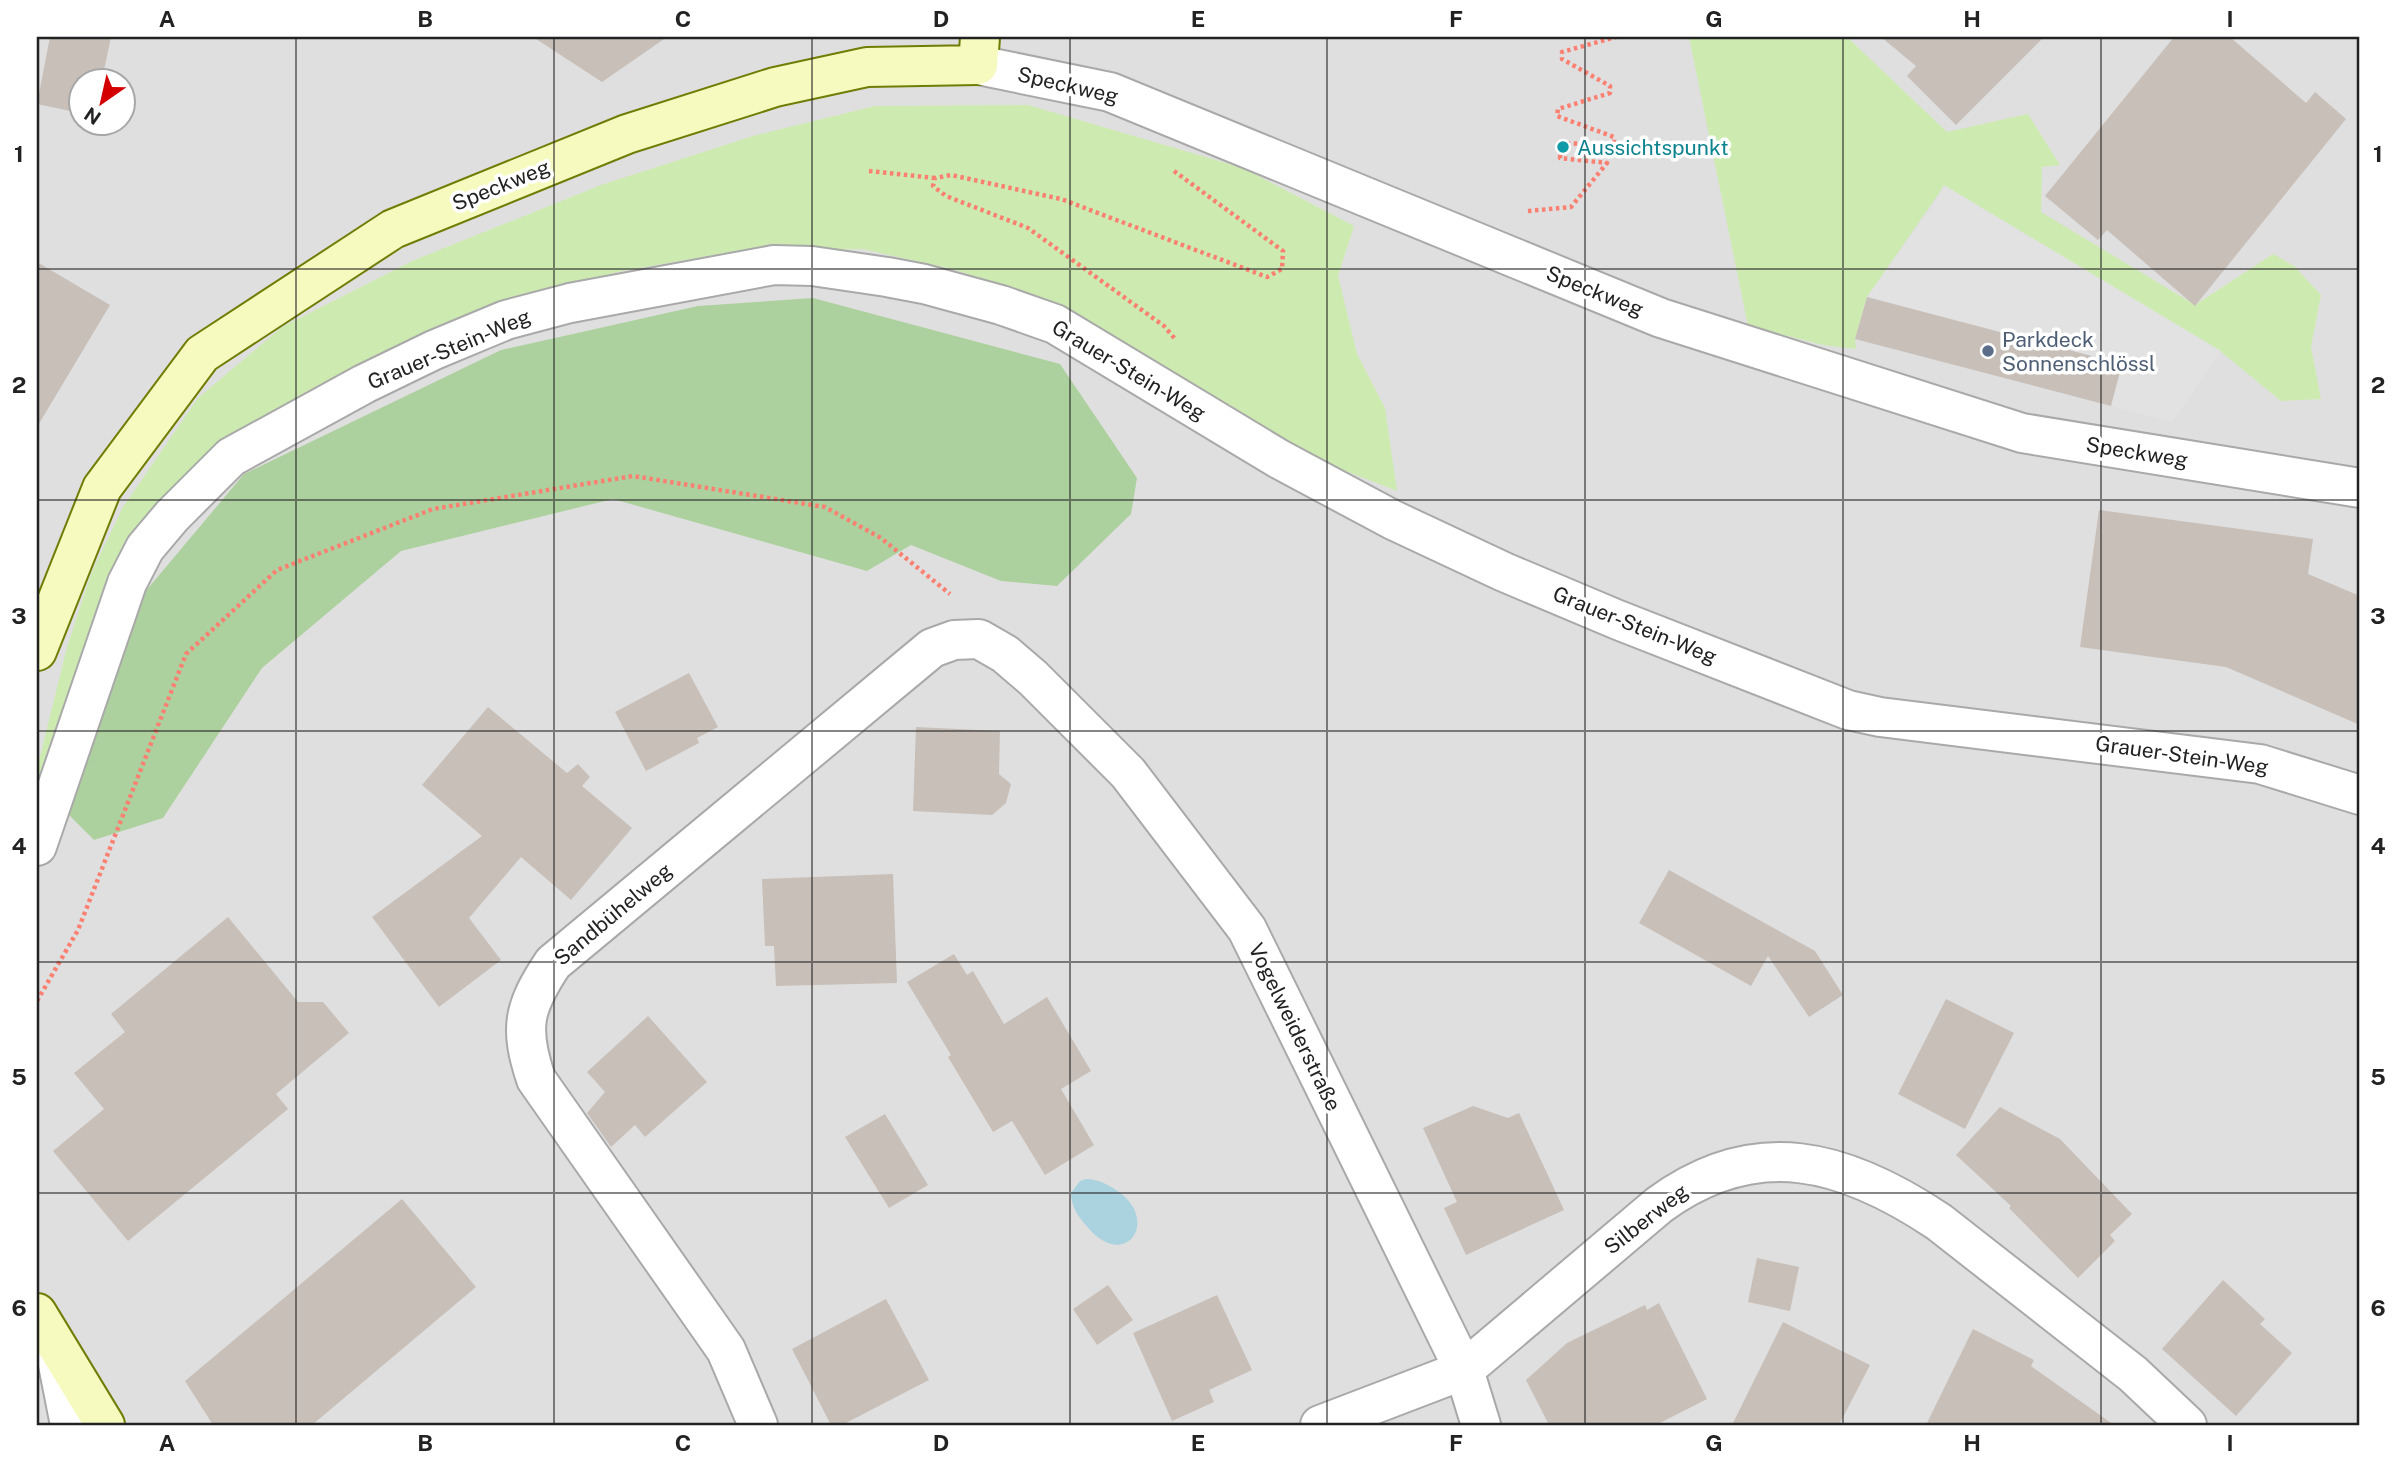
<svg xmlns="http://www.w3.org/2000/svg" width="2397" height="1462" font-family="'Public Sans',sans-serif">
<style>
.residential{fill:#e0dfdf;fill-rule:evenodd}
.grass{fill:#cdebb0}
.forest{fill:#add19e}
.parking{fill:#e2e2e2}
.water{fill:#aad3df}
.building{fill:#c7bfb8}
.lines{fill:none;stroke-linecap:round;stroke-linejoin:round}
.street-casing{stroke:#a9a9a9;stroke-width:42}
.secondary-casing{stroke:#707d05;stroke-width:42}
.path{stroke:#fa8072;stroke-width:4.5;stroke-dasharray:3.5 3.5;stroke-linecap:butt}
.street{stroke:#fff;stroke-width:38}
.secondary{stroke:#f7fabf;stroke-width:38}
.grid{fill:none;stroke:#222;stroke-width:2;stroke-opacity:0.55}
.culture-dot{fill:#0f9aa8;stroke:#fff;stroke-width:2.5}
.service-dot{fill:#5c6f8a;stroke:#fff;stroke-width:2.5}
.labels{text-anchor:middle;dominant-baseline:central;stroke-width:7;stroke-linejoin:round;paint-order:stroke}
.street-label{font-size:21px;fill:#222;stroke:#fff}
.culture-label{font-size:21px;fill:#0d838f;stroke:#fff;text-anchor:start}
.service-label{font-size:21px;fill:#4e5e75;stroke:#fff;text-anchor:start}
.neatline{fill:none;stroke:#222;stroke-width:2.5}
.grid-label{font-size:23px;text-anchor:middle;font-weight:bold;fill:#222}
</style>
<rect width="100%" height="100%" fill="#f2efe9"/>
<path class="residential" d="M 37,37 L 2360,37 L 2360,1425 L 37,1425 ZM 80,80 L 122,80 L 122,122 L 80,122 Z"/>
<path class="grass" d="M 1689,37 L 1847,37 L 1947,132 L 2028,114 L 2060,165 L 2042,167 L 2041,212 L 2195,305 L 2273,254 L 2294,266 L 2321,295 L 2311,347 L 2321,399 L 2281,401 L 2220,351 L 1944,186 L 1867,297 L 1855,339 L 1856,349 L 1823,345 L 1748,326 Z
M 1028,105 L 1243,168 L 1354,226 L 1338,276 L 1357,354 L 1385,408 L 1397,491 L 1343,470 L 1209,402 L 1043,302 L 956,270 L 862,249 L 743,250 L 622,271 L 535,294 L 213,451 L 169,490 L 130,546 L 37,800 L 39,761 L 67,647 L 91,574 L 123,507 L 198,398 L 282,327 L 412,261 L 601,185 L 753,136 L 875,106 Z"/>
<path class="forest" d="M 813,298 L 1060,364 L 1137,478 L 1131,514 L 1057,586 L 1001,581 L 911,545 L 867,571 L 613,499 L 401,551 L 262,668 L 163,818 L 94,840 L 69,815 L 134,605 L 244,474 L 501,350 L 698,306 Z"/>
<path class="parking" d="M 1944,185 L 2221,351 L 2172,422 L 2111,406 L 2121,364 L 1867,297 L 1936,201 Z"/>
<path class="water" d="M 1086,1179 C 1098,1179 1107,1184 1116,1190 C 1161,1219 1127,1270 1090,1230 C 1080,1219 1071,1208 1071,1193 L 1080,1181 Z"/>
<path class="building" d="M 50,37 L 111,37 L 102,80 L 80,80 L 80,113 L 37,104 Z
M 533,37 L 667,37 L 602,82 Z
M 1881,37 L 2044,37 L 1956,125 L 1907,76 L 1916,66 Z
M 2174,37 L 2230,37 L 2306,103 L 2315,92 L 2346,119 L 2195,306 L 2107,230 L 2098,240 L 2045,196 Z
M 37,262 L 110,305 L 37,427 Z
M 1867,297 L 2122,364 L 2111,406 L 1855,339 Z
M 2099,510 L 2313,539 L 2308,574 L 2360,596 L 2360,725 L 2226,667 L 2080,647 Z
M 689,673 L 718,727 L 697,738 L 699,743 L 646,771 L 615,712 Z
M 488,707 L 567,773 L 578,764 L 590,777 L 582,786 L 632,828 L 571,900 L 521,857 L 469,918 L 501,960 L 439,1007 L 372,917 L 482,836 L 422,785 Z
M 916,727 L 1000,731 L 999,774 L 1011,784 L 1006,803 L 992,815 L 913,811 Z
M 1669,870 L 1815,951 L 1843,995 L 1809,1017 L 1768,956 L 1751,986 L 1639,923 Z
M 893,874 L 897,983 L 776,986 L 774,946 L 765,946 L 762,879 Z
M 228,917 L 298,1002 L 323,1002 L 349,1033 L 276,1094 L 288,1109 L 128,1241 L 53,1151 L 104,1109 L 74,1073 L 125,1032 L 111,1014 Z
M 954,954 L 967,975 L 973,971 L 1004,1024 L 1047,997 L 1091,1071 L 1061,1089 L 1094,1145 L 1045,1175 L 1012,1121 L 993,1132 L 948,1057 L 951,1055 L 907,982 Z
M 1946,999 L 2014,1033 L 1965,1129 L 1898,1094 Z
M 648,1016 L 707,1082 L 645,1137 L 635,1125 L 611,1147 L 587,1113 L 605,1092 L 587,1072 Z
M 1473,1106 L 1508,1118 L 1519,1113 L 1564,1210 L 1466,1255 L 1444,1208 L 1457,1202 L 1423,1128 Z
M 2000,1107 L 2060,1139 L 2132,1214 L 2110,1235 L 2115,1241 L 2078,1278 L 2009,1208 L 2011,1206 L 1956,1155 Z
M 885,1114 L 928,1185 L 889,1208 L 845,1137 Z
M 402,1199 L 476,1287 L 312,1425 L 213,1425 L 185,1381 Z
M 1757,1258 L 1799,1267 L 1790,1311 L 1748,1302 Z
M 2223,1280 L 2265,1319 L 2260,1324 L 2292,1353 L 2236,1416 L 2162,1349 Z
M 1108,1285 L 1133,1320 L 1097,1345 L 1073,1309 Z
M 1217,1295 L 1252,1370 L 1209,1390 L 1214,1402 L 1172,1421 L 1133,1333 Z
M 886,1299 L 929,1380 L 842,1425 L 831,1425 L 792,1349 Z
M 1659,1303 L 1707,1399 L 1656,1425 L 1549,1425 L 1526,1380 L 1567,1343 L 1645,1305 L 1647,1310 Z
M 1783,1322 L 1870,1365 L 1839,1425 L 1732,1425 Z
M 1973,1329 L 2034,1360 L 2031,1366 L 2114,1425 L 1926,1425 Z"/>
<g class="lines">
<g class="street-casing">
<path id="street" d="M 978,65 L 1110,92 L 1661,318 L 2022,433 L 2360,488
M 37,846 L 127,583 L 145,548 L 172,516 L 231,457 L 364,384 L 434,350 L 506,320 L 570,303 L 774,265 L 812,266 L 887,277 L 924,284 L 1001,305 L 1055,324 L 1279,459 L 1393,520 L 1504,572 L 1618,620 L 1848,710 L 1880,717 L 2260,764 L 2360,795
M 54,1344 L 70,1425
M 758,1425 L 726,1350 L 536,1079 C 519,1028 523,1008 553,963 L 932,648 L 954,640 L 979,639 L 1005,654 L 1033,678 L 1128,773 L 1247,929 L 1464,1370 L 1481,1425
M 1320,1425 L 1464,1370 L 1659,1205 C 1756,1134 1845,1159 1939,1222 L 2133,1374 L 2187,1425"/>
</g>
<g class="secondary-casing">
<path id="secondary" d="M 37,651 L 102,488 L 202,354 L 393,229 L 627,134 L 775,87 L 867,67 L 978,65 L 980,37
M 37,1313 L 105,1425"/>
</g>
<path class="path" d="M 869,171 L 935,178
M 1174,171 L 1283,251 L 1282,269 L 1267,277 L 1061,199 L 951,175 L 935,178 L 933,186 L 946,196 L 1028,228 L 1164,326 L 1176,340
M 1528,211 L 1571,207 L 1607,163 L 1560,158 L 1561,143 L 1614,145 L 1614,137 L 1557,116 L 1558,109 L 1610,93 L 1610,86 L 1562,59 L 1562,52 L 1616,37
M 37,1001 L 78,930 L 186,654 L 277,570 L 433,509 L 633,476 L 825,507 L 881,538 L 950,594"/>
<use href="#street" class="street"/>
<use href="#secondary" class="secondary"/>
</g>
<path class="grid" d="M 296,37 L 296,1425M 554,37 L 554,1425M 812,37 L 812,1425M 1070,37 L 1070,1425M 1327,37 L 1327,1425M 1585,37 L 1585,1425M 1843,37 L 1843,1425M 2101,37 L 2101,1425M 37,269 L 2360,269M 37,500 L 2360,500M 37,731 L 2360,731M 37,962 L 2360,962M 37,1193 L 2360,1193"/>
<circle class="culture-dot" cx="1563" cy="147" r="7"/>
<circle class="service-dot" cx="1988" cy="351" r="7"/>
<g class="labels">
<g class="street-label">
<text transform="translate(1068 85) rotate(13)">Speckweg</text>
<text transform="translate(501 185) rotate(-22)">Speckweg</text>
<text transform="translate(1595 291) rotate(22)">Speckweg</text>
<text transform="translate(449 349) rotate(-23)">Grauer-Stein-Weg</text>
<text transform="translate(1129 370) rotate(31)">Grauer-Stein-Weg</text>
<text transform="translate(2137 452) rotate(9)">Speckweg</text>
<text transform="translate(1635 625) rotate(22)">Grauer-Stein-Weg</text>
<text transform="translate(2182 755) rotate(8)">Grauer-Stein-Weg</text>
<text transform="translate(613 914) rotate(-40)">Sandbühelweg</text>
<text transform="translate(1295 1027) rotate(64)">Vogelweiderstraße</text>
<text transform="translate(1646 1219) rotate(-38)">Silberweg</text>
</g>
<g class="culture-label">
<text x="1577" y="147">Aussichtspunkt</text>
</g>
<g class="service-label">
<text x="2002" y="339">Parkdeck<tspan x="2002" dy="24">Sonnenschlössl</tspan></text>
</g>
</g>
<rect width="2397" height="1462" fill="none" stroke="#ffffff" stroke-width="77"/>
<g transform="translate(102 102) rotate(214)"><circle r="33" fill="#ffffff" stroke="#a7a7a7" stroke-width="2"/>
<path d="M0-5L12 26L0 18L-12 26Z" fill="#d40000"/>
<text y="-10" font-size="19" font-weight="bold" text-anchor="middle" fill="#222222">N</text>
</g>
<rect x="38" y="38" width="2320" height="1386" class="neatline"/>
<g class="grid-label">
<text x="167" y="27">A</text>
<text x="425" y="27">B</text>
<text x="683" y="27">C</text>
<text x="941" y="27">D</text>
<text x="1198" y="27">E</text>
<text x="1456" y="27">F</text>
<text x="1714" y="27">G</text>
<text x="1972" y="27">H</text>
<text x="2230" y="27">I</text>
<text x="19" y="162">1</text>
<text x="2378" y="162">1</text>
<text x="19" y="393">2</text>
<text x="2378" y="393">2</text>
<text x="19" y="624">3</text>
<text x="2378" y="624">3</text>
<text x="19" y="854">4</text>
<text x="2378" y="854">4</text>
<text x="19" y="1085">5</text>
<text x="2378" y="1085">5</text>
<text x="19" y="1316">6</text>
<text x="2378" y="1316">6</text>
<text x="167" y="1451">A</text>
<text x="425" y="1451">B</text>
<text x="683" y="1451">C</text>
<text x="941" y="1451">D</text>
<text x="1198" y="1451">E</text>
<text x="1456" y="1451">F</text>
<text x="1714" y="1451">G</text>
<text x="1972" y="1451">H</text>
<text x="2230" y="1451">I</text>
</g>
</svg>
